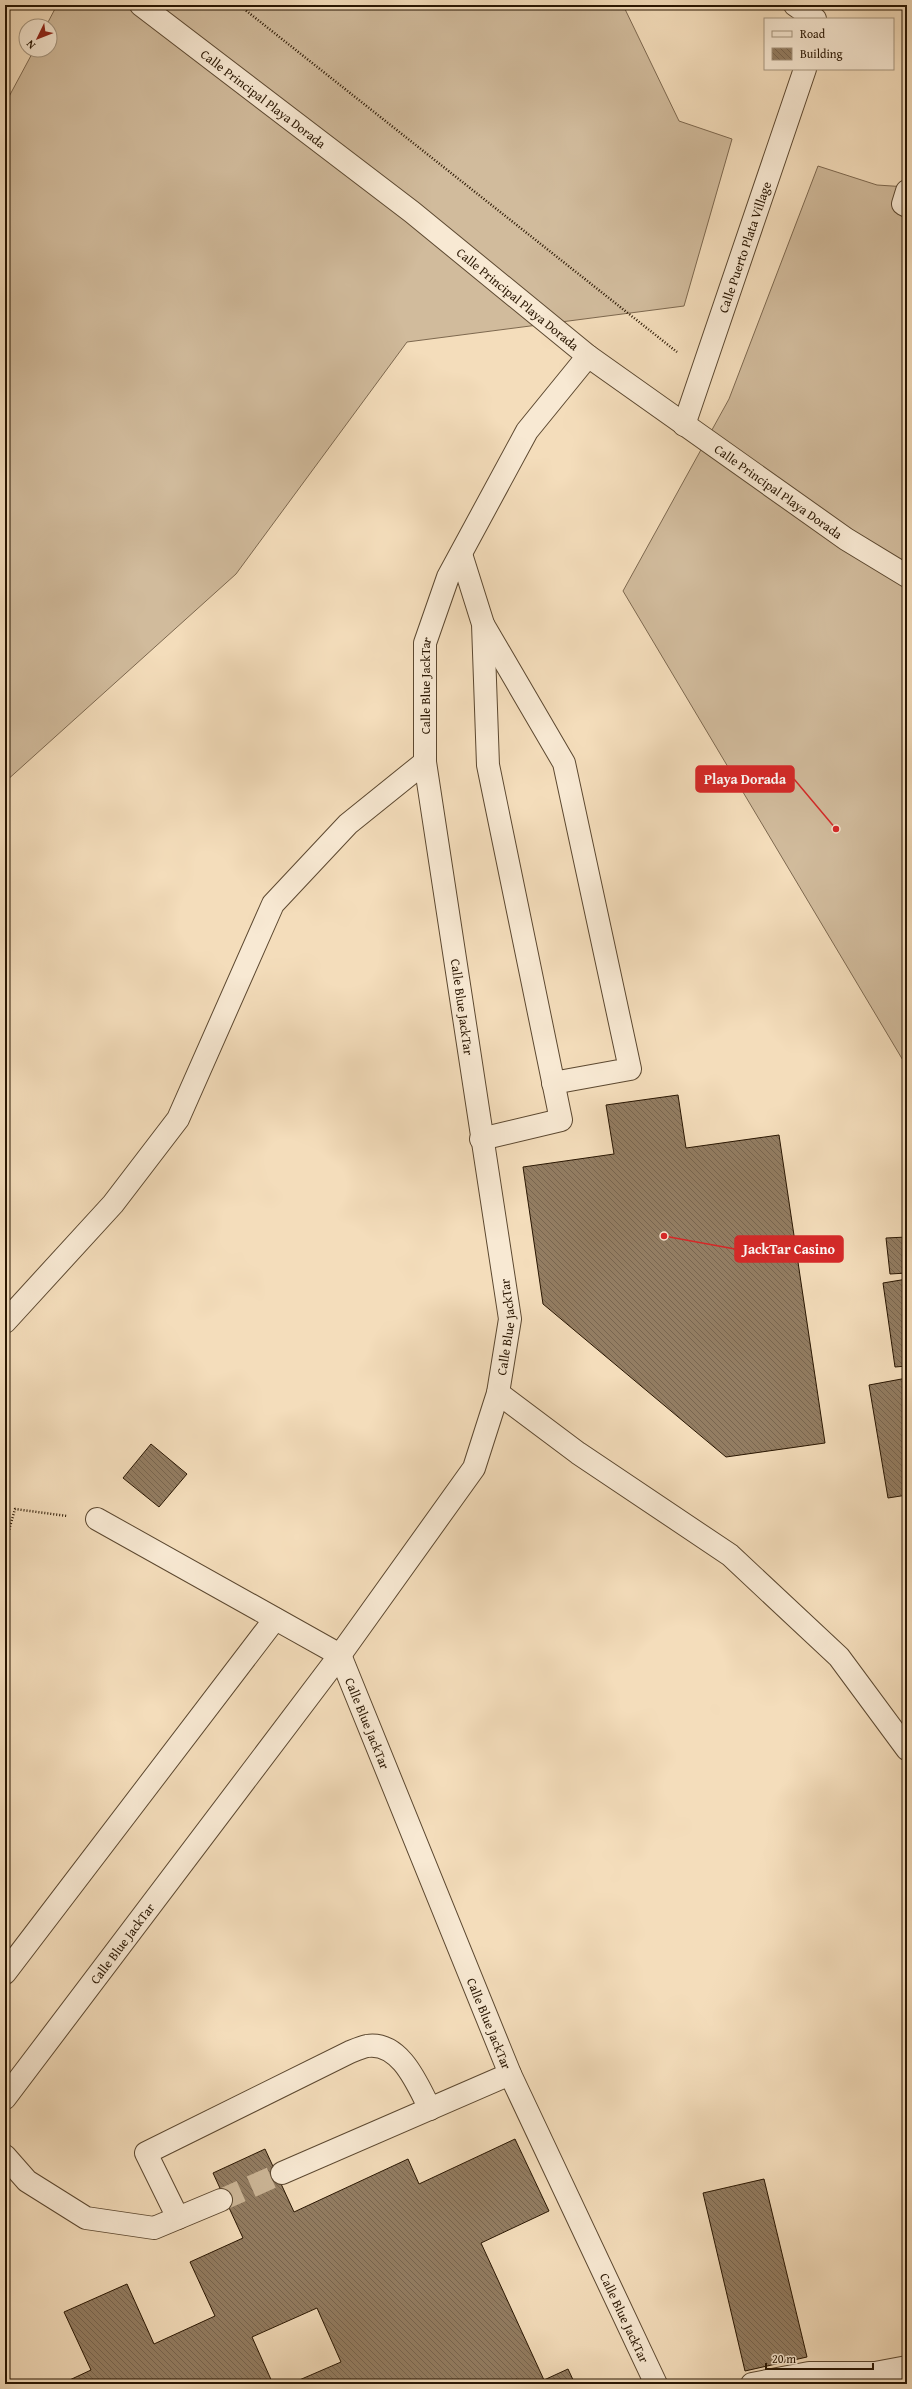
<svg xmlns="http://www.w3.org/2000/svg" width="912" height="2389" font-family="'Gentium Book Plus',serif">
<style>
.grass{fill:#d1bb9c;stroke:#7d684f}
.building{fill:url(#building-back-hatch);stroke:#291602}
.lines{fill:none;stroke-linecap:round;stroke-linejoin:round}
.minor-tunnel{stroke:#cbb596;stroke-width:22;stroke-dasharray:22 11;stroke-linecap:butt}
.minor-casing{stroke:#5c4830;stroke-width:24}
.path{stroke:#291602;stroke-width:2.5;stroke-dasharray:1 2;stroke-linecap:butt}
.minor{stroke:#f8e9d3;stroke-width:22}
.labels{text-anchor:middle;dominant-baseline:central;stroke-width:3.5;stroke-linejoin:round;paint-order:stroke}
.street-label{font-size:13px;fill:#291602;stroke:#f8e9d3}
.leader{fill:none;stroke:#d62828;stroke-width:1.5}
.callout-dot{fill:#d62828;stroke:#f8e9d3;stroke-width:1.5}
.callout{fill:#d62828;stroke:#d62828;stroke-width:1.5}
.callout-label{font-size:14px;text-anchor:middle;font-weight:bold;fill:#fff}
</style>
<defs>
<pattern id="building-back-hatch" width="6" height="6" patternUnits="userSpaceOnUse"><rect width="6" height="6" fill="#937d62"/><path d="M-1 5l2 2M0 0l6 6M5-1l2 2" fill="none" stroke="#78654f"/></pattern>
</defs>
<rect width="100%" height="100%" fill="#f4ddbb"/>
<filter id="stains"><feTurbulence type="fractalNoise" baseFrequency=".005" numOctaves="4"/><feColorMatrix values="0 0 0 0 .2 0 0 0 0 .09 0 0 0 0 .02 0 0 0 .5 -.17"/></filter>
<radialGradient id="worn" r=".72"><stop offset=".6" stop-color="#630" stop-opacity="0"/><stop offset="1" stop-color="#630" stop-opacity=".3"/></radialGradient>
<path class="grass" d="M 57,5 L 623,5 L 679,121 L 732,139 L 684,306 L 407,342 L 236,574 L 5,782 L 5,104 L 34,50 L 50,50 L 50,26 L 46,26 Z
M 818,166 L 877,185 L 907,187 L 907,1067 L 623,591 L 729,399 Z"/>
<path class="building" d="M 678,1095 L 686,1148 L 779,1135 L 825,1443 L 726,1457 L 543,1304 L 523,1167 L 614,1154 L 606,1105 Z
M 907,1237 L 907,1273 L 890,1274 L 886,1238 Z
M 907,1279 L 907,1366 L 895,1367 L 883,1283 Z
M 907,1378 L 907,1495 L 888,1498 L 869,1385 Z
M 151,1444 L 187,1474 L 159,1507 L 123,1478 Z
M 515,2139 L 549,2211 L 481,2243 L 544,2380 L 568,2369 L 575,2384 L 520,2384 L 517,2379 L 505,2384 L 290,2384 L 341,2362 L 317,2308 L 252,2337 L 273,2384 L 61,2384 L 91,2370 L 64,2312 L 127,2284 L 154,2344 L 215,2316 L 190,2262 L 243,2238 L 213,2173 L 265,2149 L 294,2212 L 408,2159 L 419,2184 Z
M 764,2179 L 807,2357 L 745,2371 L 703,2193 Z"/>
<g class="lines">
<path class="minor-tunnel" d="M 221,2200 L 282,2173"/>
<g class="minor-casing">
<g id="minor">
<path id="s1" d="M 141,5 L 412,212 L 588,356 L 846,539 L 907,576"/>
<path d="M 795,5 L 815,19"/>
<path d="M 907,191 L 903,204 L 907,206"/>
<path id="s2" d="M 684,425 L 805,69"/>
<path d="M 461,554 L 483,624 L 488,765 L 561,1120 L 481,1139"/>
<path d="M 484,626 L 564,763 L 630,1069 L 553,1083"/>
<path d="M 5,1322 L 113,1204 L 178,1119 L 273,904 L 348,824 L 425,762"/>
<path d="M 498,1393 L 578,1453 L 730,1555 L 839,1657 L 907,1749"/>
<path id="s3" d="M 97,1519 L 340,1655 L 510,2074 L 656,2384"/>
<path d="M 5,1973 L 275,1619"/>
<path id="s4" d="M 5,2098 L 340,1655 L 474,1468 L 498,1393 L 510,1319 L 425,762 L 425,643 L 448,577 L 527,431 L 588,356"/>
<path d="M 5,2156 L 27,2181 L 86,2218 L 154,2228 L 221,2200"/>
<path d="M 282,2173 L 510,2074"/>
<path d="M 178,2218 L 146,2153 L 350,2052 C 355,2050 362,2047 367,2046 C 401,2041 418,2086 430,2109"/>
<path d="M 752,2384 L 809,2373 L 875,2373 L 907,2367"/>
</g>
</g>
<path class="path" d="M 239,5 L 677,352
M 5,1544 L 15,1509 L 67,1516"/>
<use href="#minor" class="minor"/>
</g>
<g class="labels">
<g class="street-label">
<text stroke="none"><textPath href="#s1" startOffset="154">Calle Principal Playa Dorada</textPath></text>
<text stroke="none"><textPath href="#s2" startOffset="188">Calle Puerto Plata Village</textPath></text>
<text stroke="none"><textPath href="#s1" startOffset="478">Calle Principal Playa Dorada</textPath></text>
<text stroke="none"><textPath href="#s1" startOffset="802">Calle Principal Playa Dorada</textPath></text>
<text stroke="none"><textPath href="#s4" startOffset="1579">Calle Blue JackTar</textPath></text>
<text transform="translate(462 1007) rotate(82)">Calle Blue JackTar</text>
<text stroke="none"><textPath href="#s4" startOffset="931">Calle Blue JackTar</textPath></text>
<text stroke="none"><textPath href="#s3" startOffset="352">Calle Blue JackTar</textPath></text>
<text stroke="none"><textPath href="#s4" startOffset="194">Calle Blue JackTar</textPath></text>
<text stroke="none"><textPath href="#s3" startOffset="676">Calle Blue JackTar</textPath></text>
<text stroke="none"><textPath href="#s3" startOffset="1000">Calle Blue JackTar</textPath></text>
</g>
</g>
<path class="leader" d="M836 829L794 779M664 1236L735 1249"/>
<g class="callout-dot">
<circle cx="836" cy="829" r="4"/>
<circle cx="664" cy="1236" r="4"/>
</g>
<g class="callout">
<rect x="696" y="766" width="98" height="26" rx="4"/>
<rect x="735" y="1236" width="108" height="26" rx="4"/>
</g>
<g class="callout-label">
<text x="745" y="784">Playa Dorada</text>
<text x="789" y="1254">JackTar Casino</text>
</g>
<rect width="912" height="2389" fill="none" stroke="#f4ddbb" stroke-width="20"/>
<rect x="6" y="6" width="900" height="2377" fill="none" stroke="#291602" stroke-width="2"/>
<rect x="10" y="10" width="892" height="2369" fill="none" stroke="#291602"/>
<rect x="764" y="18" width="130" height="52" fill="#f8e9d3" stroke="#a5957f"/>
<rect x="772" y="31" width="20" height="6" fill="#f8e9d3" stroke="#a5957f"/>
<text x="800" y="38" font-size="12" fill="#291602">Road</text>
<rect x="772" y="48" width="20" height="12" fill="url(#building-back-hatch)" stroke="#a5957f"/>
<text x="800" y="58" font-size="12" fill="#291602">Building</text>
<g transform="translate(38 38) rotate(227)"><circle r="19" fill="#f8e9d3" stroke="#a5957f"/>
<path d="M0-3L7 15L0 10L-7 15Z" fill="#8f2418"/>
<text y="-6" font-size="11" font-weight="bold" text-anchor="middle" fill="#291602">N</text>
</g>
<path d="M766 2363v6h107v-6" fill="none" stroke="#291602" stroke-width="2"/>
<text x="772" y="2363" font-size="12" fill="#291602" stroke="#f8e9d3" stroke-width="3" paint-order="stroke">20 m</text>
<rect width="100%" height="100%" filter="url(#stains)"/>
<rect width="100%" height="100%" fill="url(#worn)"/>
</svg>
